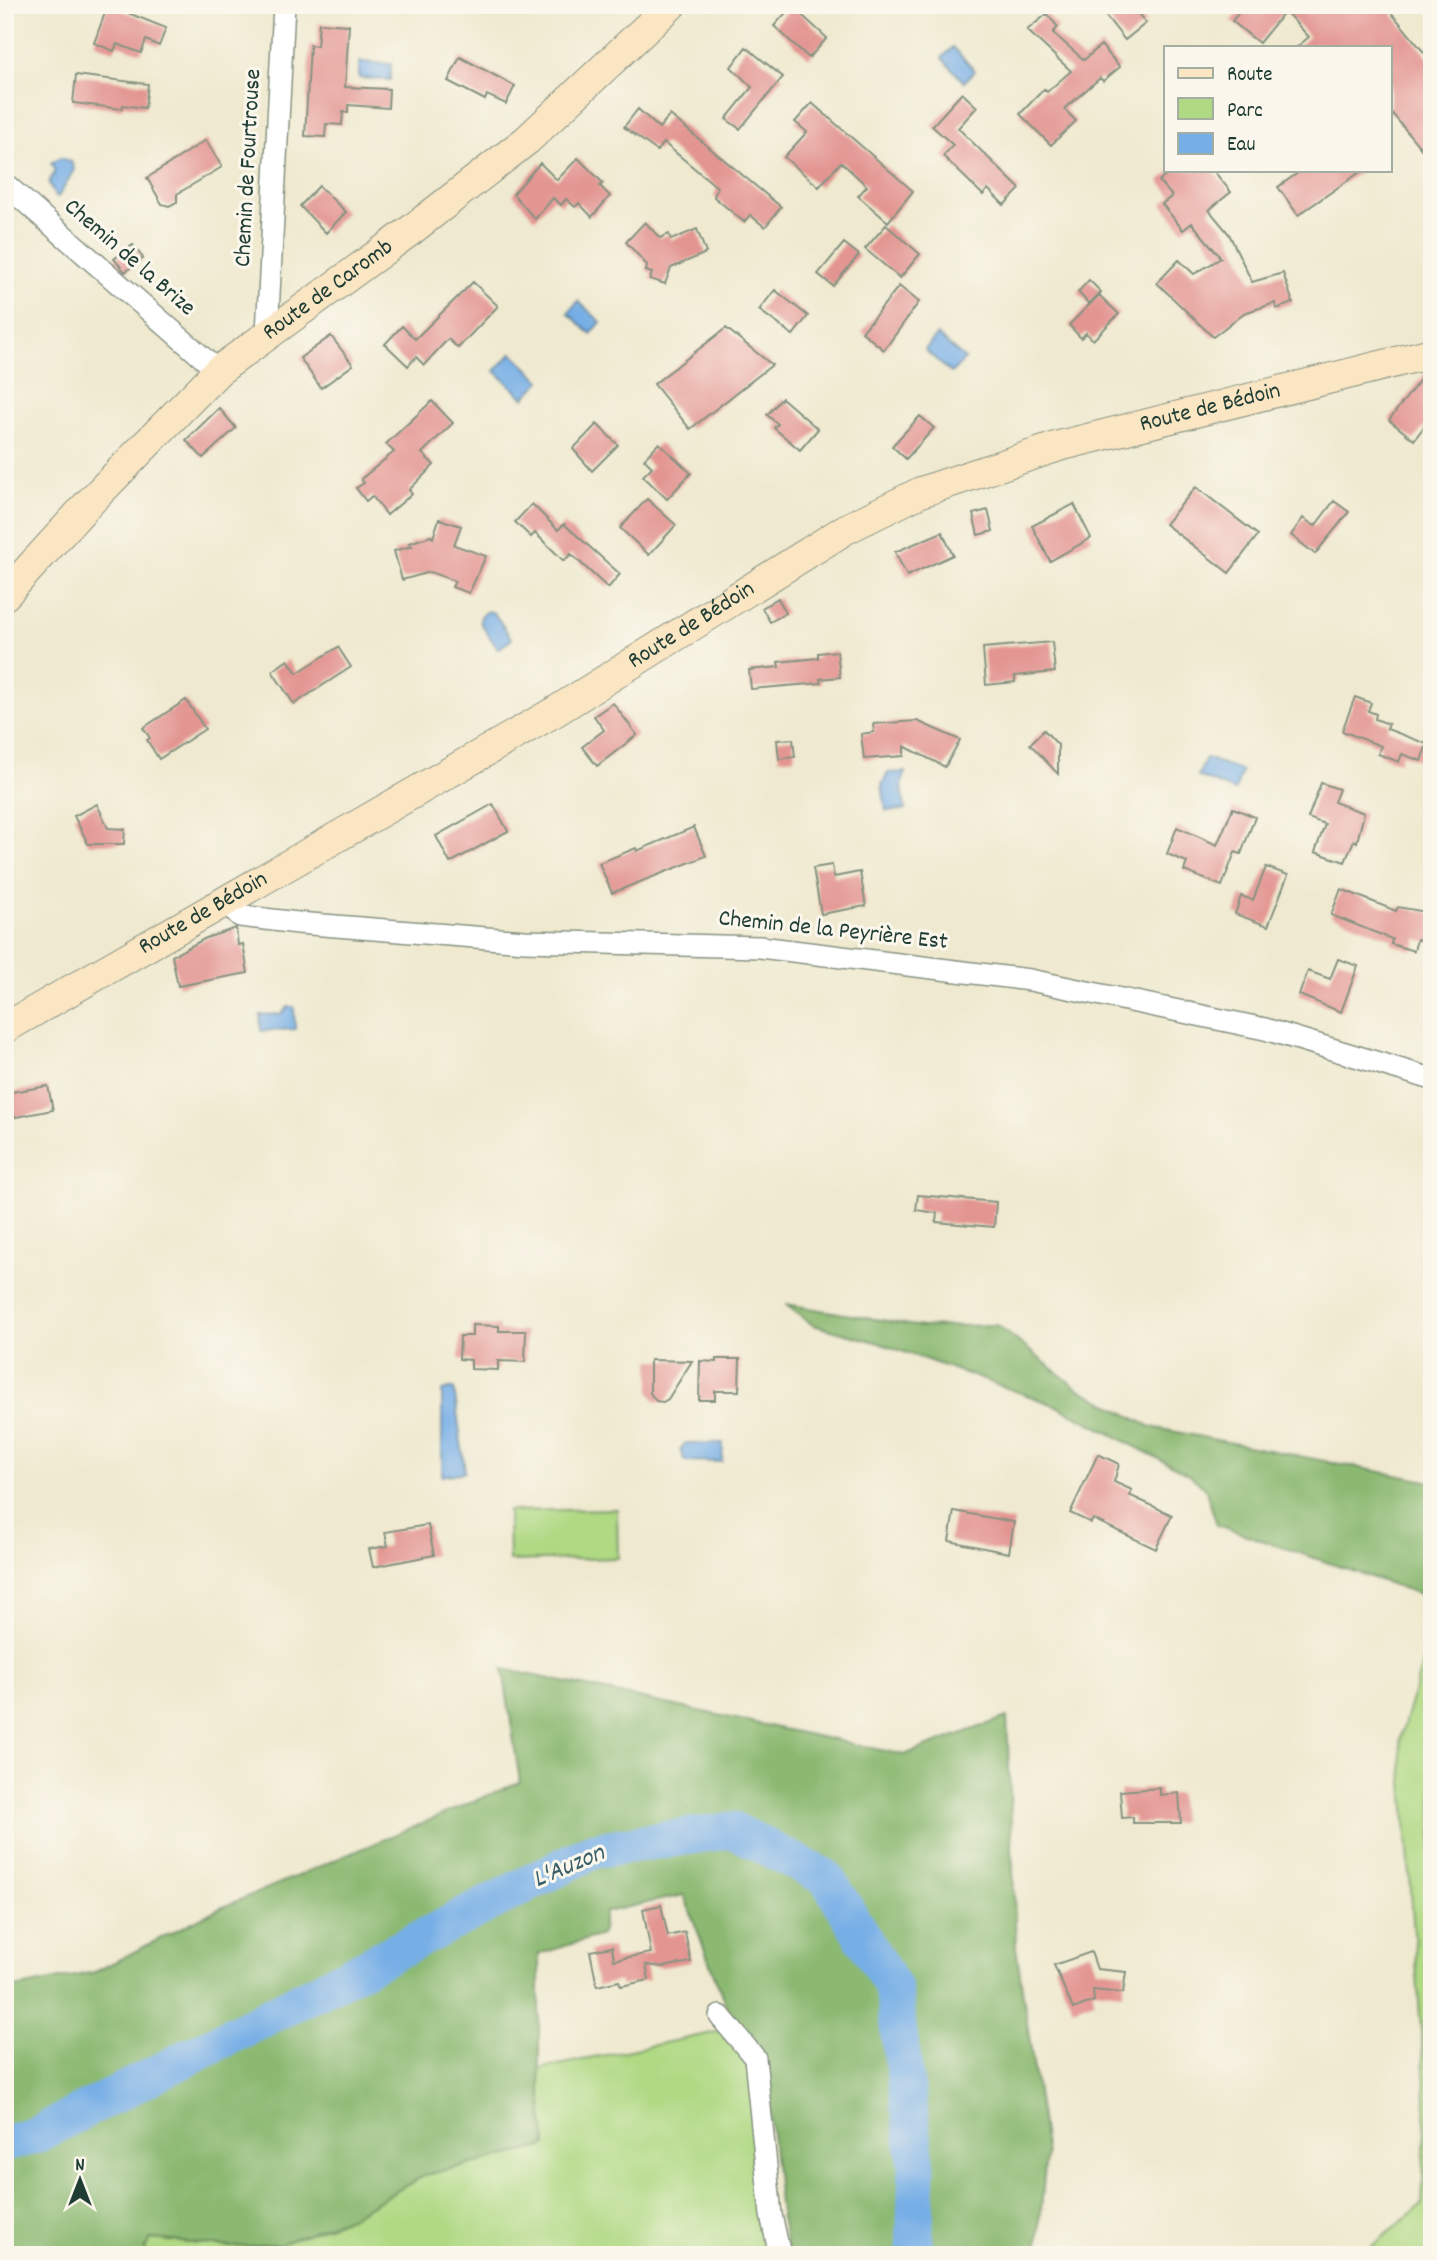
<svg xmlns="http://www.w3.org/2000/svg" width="1437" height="2260" font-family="Dekko,sans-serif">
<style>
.green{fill:#b0d984;stroke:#688b5c;stroke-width:2}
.forest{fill:#8cb972;stroke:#567b53;stroke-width:2}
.water{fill:#76aee6;stroke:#4a768d;stroke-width:2}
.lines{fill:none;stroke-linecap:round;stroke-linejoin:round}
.river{stroke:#76aee6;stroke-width:37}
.building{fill:#e39592}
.minor-casing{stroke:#879382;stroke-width:24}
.secondary-casing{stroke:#879382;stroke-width:32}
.minor{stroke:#fff;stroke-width:21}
.secondary{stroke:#fbe6c4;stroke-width:30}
.labels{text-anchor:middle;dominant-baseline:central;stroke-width:6;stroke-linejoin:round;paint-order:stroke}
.street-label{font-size:24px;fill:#1f3d34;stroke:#fbf7ec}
.water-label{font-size:26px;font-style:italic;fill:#395f69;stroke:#fbf7ec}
</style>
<rect width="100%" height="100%" fill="#fbf7ec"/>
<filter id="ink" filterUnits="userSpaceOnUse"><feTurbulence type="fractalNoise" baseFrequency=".0143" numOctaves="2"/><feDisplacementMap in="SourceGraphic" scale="14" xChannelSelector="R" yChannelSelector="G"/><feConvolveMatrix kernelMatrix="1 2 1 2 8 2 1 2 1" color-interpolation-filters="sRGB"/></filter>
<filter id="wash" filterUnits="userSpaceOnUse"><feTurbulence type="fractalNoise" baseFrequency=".00686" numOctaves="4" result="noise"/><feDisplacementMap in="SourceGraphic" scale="28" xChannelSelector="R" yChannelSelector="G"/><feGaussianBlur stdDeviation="1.57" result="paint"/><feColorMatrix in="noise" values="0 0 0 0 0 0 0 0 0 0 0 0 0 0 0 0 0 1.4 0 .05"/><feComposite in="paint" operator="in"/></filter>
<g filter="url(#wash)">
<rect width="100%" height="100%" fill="#efe9cf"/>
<path class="green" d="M 617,1509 L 618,1558 L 509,1561 L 508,1511 Z
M 1432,1630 L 1432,2255 L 1361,2255 L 1422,2205 L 1426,2099 L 1400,1739 Z
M 726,2030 L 749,2059 L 774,2255 L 147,2255 L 145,2248 L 151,2239 L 232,2247 L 280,2244 L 350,2217 L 425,2175 L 546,2146 L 539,2069 Z"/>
<path class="forest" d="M 785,1304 L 922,1327 L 997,1325 L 1077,1388 L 1151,1427 L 1432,1482 L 1432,1598 L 1217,1525 L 1205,1488 L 1188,1474 L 1098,1427 L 1055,1405 L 876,1342 L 813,1325 Z
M 503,1669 L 904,1755 L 1007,1717 L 1016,1947 L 1046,2154 L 1037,2255 L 789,2255 L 780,2213 L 764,2057 L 729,2014 L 684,1895 L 605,1912 L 601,1935 L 539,1954 L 539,2069 L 546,2146 L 425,2175 L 350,2217 L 280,2244 L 232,2247 L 151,2239 L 145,2248 L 147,2255 L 5,2255 L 5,1990 L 95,1972 L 216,1910 L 520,1782 Z"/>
<path class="water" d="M 953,47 L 975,71 L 964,82 L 942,58 Z
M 359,62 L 391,64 L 390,80 L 359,78 Z
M 60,158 L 71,161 L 74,170 L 58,197 L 55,196 L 49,183 L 55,171 L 51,163 Z
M 578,301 L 601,322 L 591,334 L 568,313 Z
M 937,335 L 965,359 L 951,373 L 925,350 Z
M 512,353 L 541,381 L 524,398 L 495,371 Z
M 488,611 L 494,613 L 512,639 L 498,649 L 480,622 L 481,616 Z
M 1206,758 L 1242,771 L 1235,791 L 1198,776 Z
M 905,772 L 902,785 L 905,810 L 886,811 L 882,785 L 888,773 Z
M 288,1007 L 294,1007 L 295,1029 L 261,1031 L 260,1015 L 281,1014 Z
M 454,1388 L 465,1472 L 442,1476 L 442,1391 Z
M 685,1443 L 723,1443 L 722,1462 L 685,1461 L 680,1450 Z"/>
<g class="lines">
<path class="river" d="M 5,2144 L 36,2135 L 594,1850 L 733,1830 L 827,1878 L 893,1988 L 917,2167 L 914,2255"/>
</g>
<g id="blocks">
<path class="building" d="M 108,5 L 166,28 L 159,46 L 146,40 L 141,53 L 117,44 L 114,51 L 94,43 Z
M 1097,5 L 1131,5 L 1146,23 L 1125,40 Z
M 1245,5 L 1385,5 L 1432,62 L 1432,162 L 1390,111 L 1390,47 L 1297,47 L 1309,37 L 1285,11 L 1259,43 L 1232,21 Z
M 792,6 L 827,38 L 809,58 L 774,26 Z
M 1047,14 L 1058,27 L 1053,33 L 1084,60 L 1101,45 L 1120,67 L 1103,81 L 1100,78 L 1064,109 L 1076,121 L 1051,145 L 1020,114 L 1044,89 L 1047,92 L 1071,71 L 1027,30 Z
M 319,23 L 349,25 L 345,87 L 389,89 L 388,108 L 348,105 L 348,113 L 343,112 L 342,125 L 326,124 L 325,137 L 305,136 L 310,45 L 317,46 Z
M 746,47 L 783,77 L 740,129 L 726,119 L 752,87 L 731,67 Z
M 460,57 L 515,86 L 506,104 L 487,95 L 485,100 L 448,81 Z
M 76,75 L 148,84 L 145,108 L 123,105 L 122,109 L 73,103 Z
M 962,93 L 977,107 L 958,128 L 1020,189 L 1004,205 L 988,189 L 983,195 L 943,156 L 953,145 L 932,126 Z
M 812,103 L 913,191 L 888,222 L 858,196 L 867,186 L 841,162 L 819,187 L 784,157 L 807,132 L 795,122 Z
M 638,109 L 659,128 L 670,115 L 781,207 L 765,227 L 750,215 L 744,222 L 714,197 L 717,187 L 664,143 L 657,151 L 624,127 Z
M 206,140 L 222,167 L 177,194 L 177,202 L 169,206 L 162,204 L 147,178 Z
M 578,158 L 603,183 L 600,186 L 610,196 L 592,217 L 579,203 L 575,207 L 566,199 L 561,205 L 553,198 L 535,219 L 513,194 L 540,163 L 557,180 Z
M 1173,170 L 1213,170 L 1231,192 L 1209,210 L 1229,234 L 1252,282 L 1283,273 L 1293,303 L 1276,309 L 1275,303 L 1244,313 L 1213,337 L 1157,283 L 1179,260 L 1194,274 L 1221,258 L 1192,223 L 1183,230 L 1162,204 L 1172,196 L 1159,181 Z
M 1302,170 L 1363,170 L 1298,215 L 1278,187 Z
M 319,186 L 346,212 L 326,233 L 300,206 Z
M 645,222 L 660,238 L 669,234 L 671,240 L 697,229 L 706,253 L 671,268 L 665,284 L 650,279 L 652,273 L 646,271 L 647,265 L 626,242 Z
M 886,225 L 920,254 L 900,278 L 865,249 Z
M 844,243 L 859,255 L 833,286 L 818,274 Z
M 133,245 L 143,258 L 125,272 L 114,259 Z
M 1089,280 L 1101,292 L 1089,304 L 1078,292 Z
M 473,282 L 498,306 L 458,348 L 448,339 L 424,365 L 416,357 L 408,366 L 385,344 L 402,326 L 415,339 Z
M 899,286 L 919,302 L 884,350 L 862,332 Z
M 775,290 L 808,316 L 793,335 L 759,310 Z
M 1099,295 L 1119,314 L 1093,340 L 1086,333 L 1081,338 L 1069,325 Z
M 726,328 L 772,365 L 690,429 L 654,384 Z
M 331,336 L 353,365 L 321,388 L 300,358 Z
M 1432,371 L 1432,416 L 1414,440 L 1389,420 L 1426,372 Z
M 782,398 L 818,429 L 800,450 L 774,428 L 778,424 L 767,415 Z
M 432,401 L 453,423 L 422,453 L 434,465 L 409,490 L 412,494 L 387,515 L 372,496 L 366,501 L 356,488 L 364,483 L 361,479 L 394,452 L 386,444 Z
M 219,408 L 236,428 L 203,458 L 186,440 Z
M 920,416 L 934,428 L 906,459 L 892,446 Z
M 597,424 L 618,445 L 592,471 L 573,449 Z
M 659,443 L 691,473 L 667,499 L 643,476 L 652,467 L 644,459 Z
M 1196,487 L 1258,535 L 1229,573 L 1165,524 Z
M 647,499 L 676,525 L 649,555 L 620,528 Z
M 1334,501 L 1349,512 L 1315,554 L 1291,535 L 1303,518 L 1315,526 Z
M 532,504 L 558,530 L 564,524 L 620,574 L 608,588 L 571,554 L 564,561 L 535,533 L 531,537 L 515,522 Z
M 1074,504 L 1091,538 L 1050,561 L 1032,526 Z
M 988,510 L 993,531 L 978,535 L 973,514 Z
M 439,519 L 461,526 L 454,545 L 486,556 L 469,593 L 452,587 L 455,581 L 430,572 L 402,580 L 394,551 L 412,546 L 409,543 L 431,536 L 433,538 Z
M 942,532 L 953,555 L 907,576 L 895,552 Z
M 778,598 L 786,613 L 770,622 L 762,608 Z
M 1052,642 L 1055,672 L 1015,676 L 1015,682 L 986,685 L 983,648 Z
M 338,647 L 351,667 L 294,704 L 272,671 L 288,660 L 297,673 Z
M 837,651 L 840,677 L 820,679 L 821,683 L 751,689 L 749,670 L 779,667 L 778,662 L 818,658 L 818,653 Z
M 1355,697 L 1371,703 L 1368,711 L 1376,714 L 1375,719 L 1389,724 L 1387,729 L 1427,744 L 1421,761 L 1402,754 L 1399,762 L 1378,754 L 1381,746 L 1342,731 Z
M 186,700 L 205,729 L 159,759 L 147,740 L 150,738 L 143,728 Z
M 613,703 L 637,735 L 597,766 L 582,747 L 604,730 L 594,716 Z
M 917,721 L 960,740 L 945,767 L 904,746 L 904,756 L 864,759 L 861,734 L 874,732 L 873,724 Z
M 1044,730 L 1058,745 L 1058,774 L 1030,744 Z
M 793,739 L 795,757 L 779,759 L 777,740 Z
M 1321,783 L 1339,789 L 1334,802 L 1364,813 L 1357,842 L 1354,840 L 1345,862 L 1315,852 L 1325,824 L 1308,818 Z
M 97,804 L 108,828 L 125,829 L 124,844 L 88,844 L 74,816 Z
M 493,804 L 508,831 L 450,863 L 436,836 Z
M 1233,808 L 1255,817 L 1241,854 L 1235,852 L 1222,886 L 1184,871 L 1187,862 L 1167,854 L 1177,827 L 1217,845 Z
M 694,827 L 706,856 L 612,893 L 599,863 L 636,848 L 637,851 Z
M 832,865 L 834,877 L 860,872 L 866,906 L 821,914 L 813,868 Z
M 1266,867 L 1288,875 L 1268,926 L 1235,914 L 1241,896 L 1253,900 Z
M 1341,889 L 1396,911 L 1398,907 L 1432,913 L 1432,943 L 1417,939 L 1414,951 L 1391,944 L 1392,939 L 1331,915 Z
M 236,928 L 238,945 L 243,944 L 248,973 L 178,986 L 172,956 L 206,938 Z
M 1338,959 L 1358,966 L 1341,1012 L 1299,995 L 1308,971 L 1330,979 Z
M 48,1086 L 53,1110 L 5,1119 L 5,1093 Z
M 918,1195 L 996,1202 L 994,1227 L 936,1222 L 937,1213 L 916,1210 Z
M 472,1325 L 499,1326 L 499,1331 L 526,1331 L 525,1362 L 498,1361 L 498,1370 L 471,1369 L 471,1360 L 459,1359 L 460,1336 L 472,1336 Z
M 716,1359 L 740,1359 L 739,1391 L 715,1391 L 715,1400 L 699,1400 L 700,1361 L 716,1362 Z
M 650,1360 L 692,1361 L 668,1399 L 663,1402 L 656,1401 L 650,1393 Z
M 1098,1454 L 1119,1464 L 1114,1482 L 1132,1490 L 1129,1495 L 1172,1515 L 1156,1549 L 1093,1519 L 1091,1523 L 1070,1513 Z
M 954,1511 L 1014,1522 L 1009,1553 L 949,1541 Z
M 428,1525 L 434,1555 L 373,1567 L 369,1549 L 388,1546 L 385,1532 Z
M 1160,1788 L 1160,1795 L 1179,1793 L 1181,1823 L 1133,1823 L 1133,1817 L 1122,1818 L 1120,1791 Z
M 661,1905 L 668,1936 L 685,1932 L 691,1962 L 663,1967 L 646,1965 L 649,1980 L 621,1986 L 619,1981 L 597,1986 L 590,1951 L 612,1947 L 614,1960 L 651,1953 L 643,1909 Z
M 1091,1952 L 1097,1969 L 1126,1972 L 1123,1993 L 1093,1990 L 1094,2001 L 1073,2009 L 1054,1965 Z"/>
</g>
</g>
<g filter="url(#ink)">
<use href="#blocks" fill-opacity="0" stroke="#879382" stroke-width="2"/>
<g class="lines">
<g class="minor-casing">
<path id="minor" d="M 5,184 L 218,371
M 267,333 L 284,5
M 224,901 L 240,916 L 298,923 L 525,941 L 760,947 L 1030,980 L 1265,1029 L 1432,1079
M 720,2016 L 755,2058 L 771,2215 L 780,2255"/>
</g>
<g class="secondary-casing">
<g id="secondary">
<path id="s1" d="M 5,595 L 86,506 L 218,371 L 410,231 L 527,140 L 671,5"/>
<path id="s2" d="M 5,1028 L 556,711 L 846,529 L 921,492 L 1059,446 L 1432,353"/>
</g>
</g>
<use href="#minor" class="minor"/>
<use href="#secondary" class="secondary"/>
</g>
</g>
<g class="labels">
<g class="street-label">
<text transform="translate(249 168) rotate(-87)">Chemin de Fourtrouse</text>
<text transform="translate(129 258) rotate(41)">Chemin de la Brize</text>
<text stroke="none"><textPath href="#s1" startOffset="446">Route de Caromb</textPath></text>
<text stroke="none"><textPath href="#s2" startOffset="1363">Route de Bédoin</textPath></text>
<text stroke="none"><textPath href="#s2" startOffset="796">Route de Bédoin</textPath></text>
<text stroke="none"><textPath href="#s2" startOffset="229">Route de Bédoin</textPath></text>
<text transform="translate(833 931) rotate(6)">Chemin de la Peyrière Est</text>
</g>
<g class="water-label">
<text transform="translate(569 1867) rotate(-23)">L'Auzon</text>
</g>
</g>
<rect width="1437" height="2260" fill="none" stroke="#fbf7ec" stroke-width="28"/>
<rect x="1164" y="46" width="228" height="126" fill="#fbf7ec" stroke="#a3ada2" stroke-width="2"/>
<rect x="1178" y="68" width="35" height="10" fill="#fbe6c4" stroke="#a3ada2" stroke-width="2"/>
<text x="1227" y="80" font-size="21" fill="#1f3d34">Route</text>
<rect x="1178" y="98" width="35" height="21" fill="#b0d984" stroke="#a3ada2" stroke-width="2"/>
<text x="1227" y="116" font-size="21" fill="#1f3d34">Parc</text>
<rect x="1178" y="133" width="35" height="21" fill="#76aee6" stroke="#a3ada2" stroke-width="2"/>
<text x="1227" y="150" font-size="21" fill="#1f3d34">Eau</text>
<g transform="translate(80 2180)" stroke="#fbf7ec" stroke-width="5" paint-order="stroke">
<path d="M0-5L12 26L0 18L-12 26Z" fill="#1f3d34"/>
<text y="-10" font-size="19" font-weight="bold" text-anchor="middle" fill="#1f3d34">N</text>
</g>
</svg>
